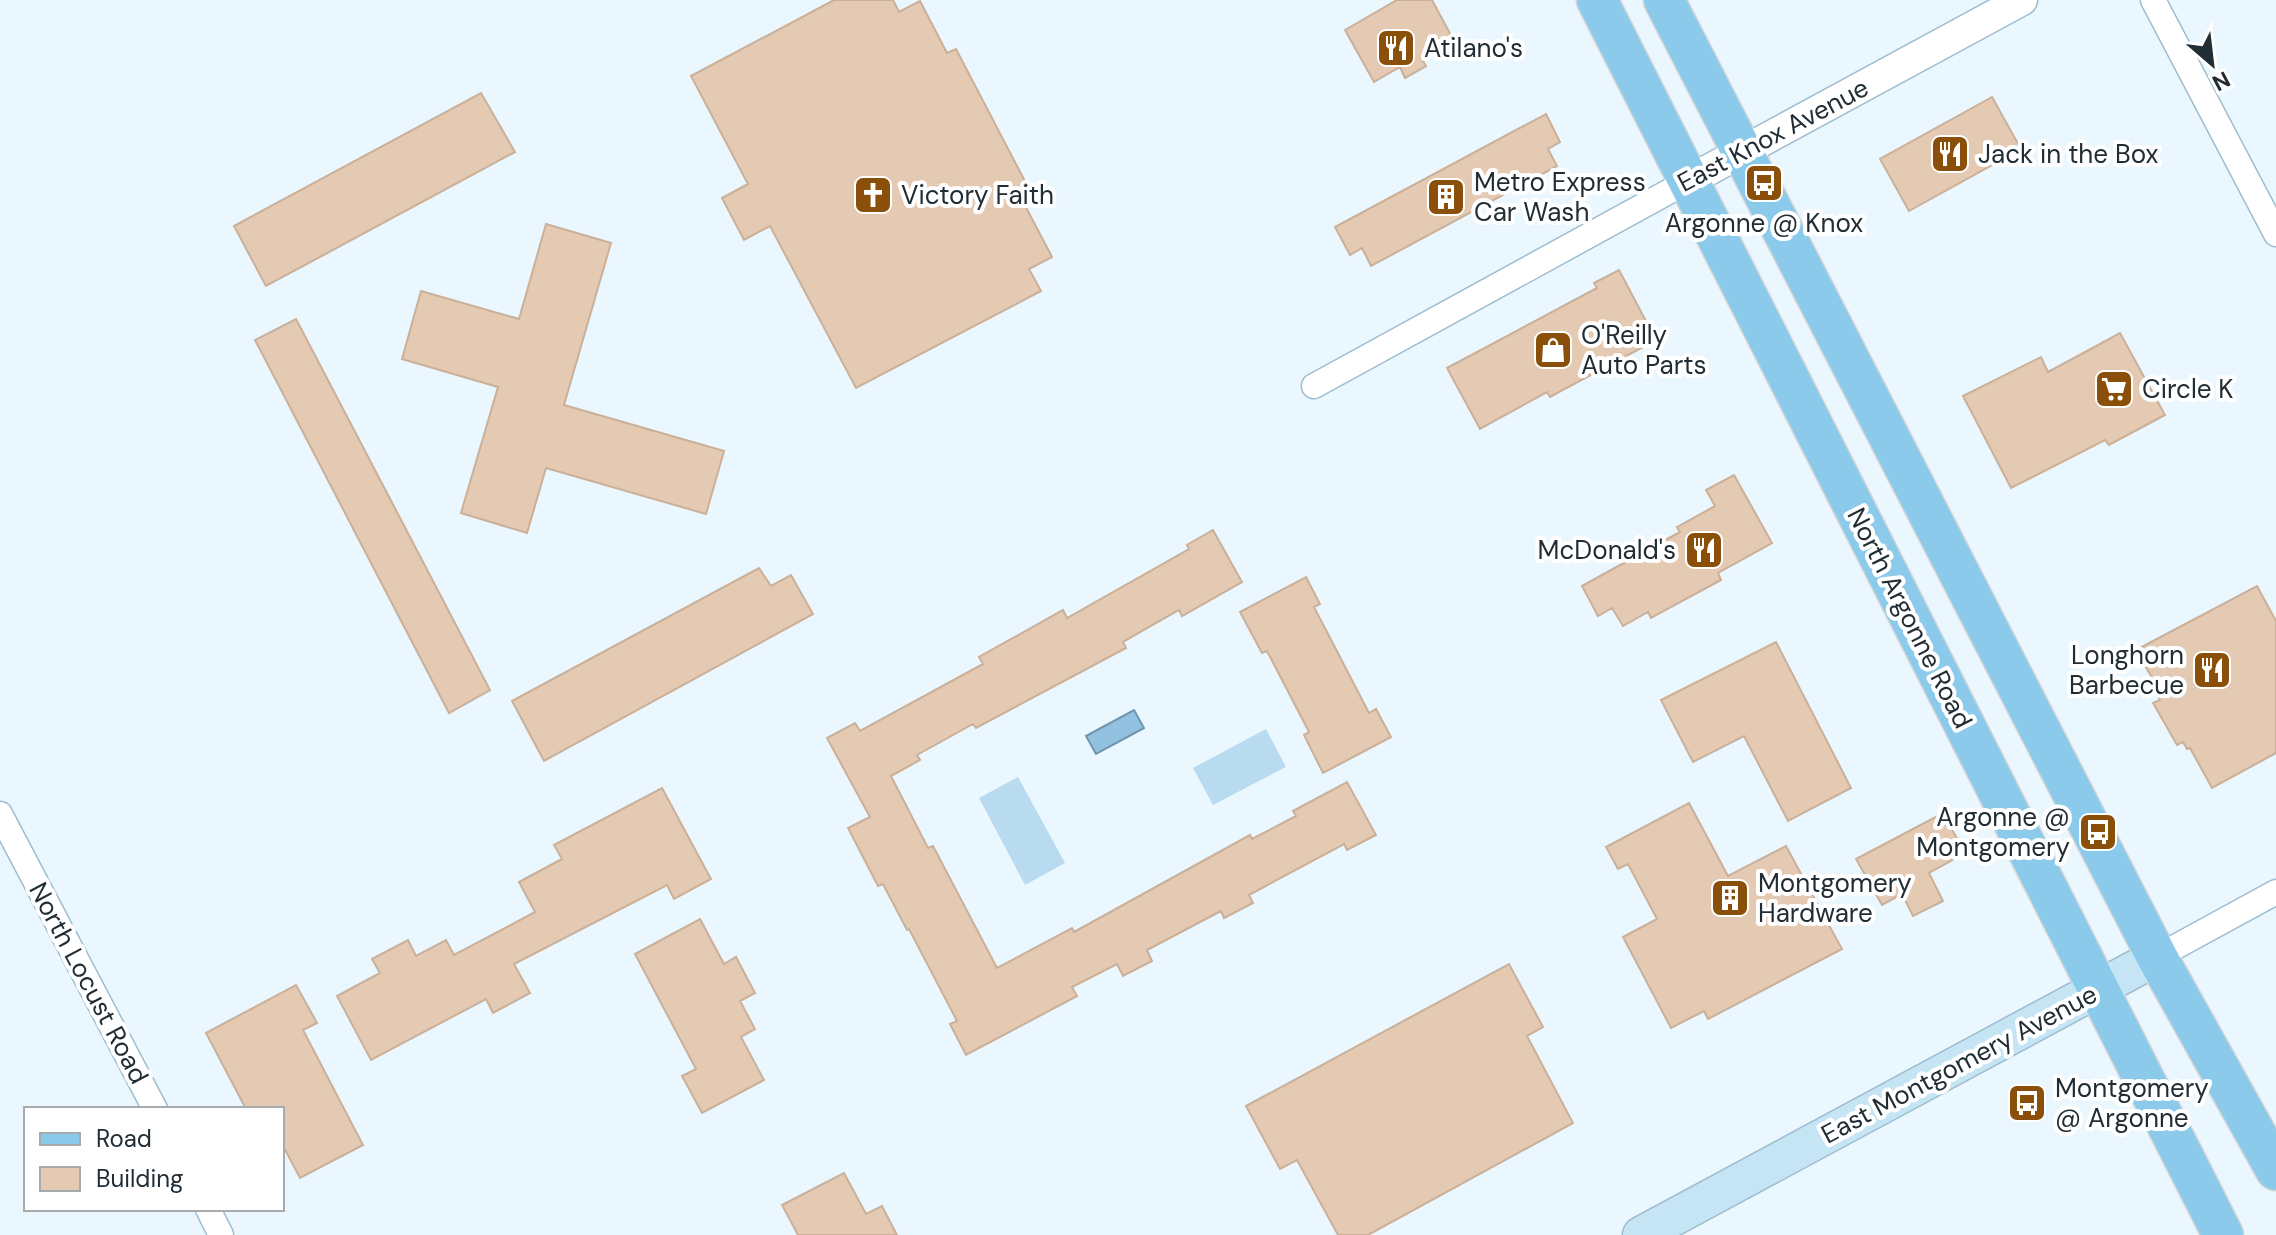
<svg xmlns="http://www.w3.org/2000/svg" width="2276" height="1235" font-family="'DM Sans',sans-serif">
<style>
.green{fill:#b9dbf0}
.water{fill:#92c2df;stroke:#7095ac;stroke-width:2}
.building{fill:#e4c9b3;stroke:#cab099;stroke-width:2}
.lines{fill:none;stroke-linecap:round;stroke-linejoin:round}
.minor-casing{stroke:#9ebdd0;stroke-width:27}
.tertiary-casing{stroke:#9ebdd0;stroke-width:33}
.secondary-casing{stroke:#9ebdd0;stroke-width:39}
.primary-casing{stroke:#d3d5d6;stroke-width:43}
.minor{stroke:#fff;stroke-width:24}
.tertiary{stroke:#fff;stroke-width:30}
.secondary{stroke:#c5e5f4;stroke-width:36}
.primary{stroke:#8bcaea;stroke-width:40}
.labels{text-anchor:middle;dominant-baseline:central;stroke-width:8;stroke-linejoin:round;paint-order:stroke}
.poi-label{font-size:26px;fill:#212d34;stroke:#fff;text-anchor:start}
.street-label{font-size:26px;fill:#212d34;stroke:#fff}
</style>
<rect width="100%" height="100%" fill="#eaf7ff"/>
<path class="green" d="M 1266,729 L 1286,767 L 1213,805 L 1193,768 Z
M 1018,777 L 1065,863 L 1025,885 L 979,798 Z"/>
<path class="water" d="M 1134,710 L 1144,728 L 1096,754 L 1086,736 Z"/>
<path class="building" d="M 834,0 L 893,0 L 899,12 L 920,1 L 947,53 L 956,49 L 1028,187 L 1018,192 L 1052,257 L 1029,269 L 1041,291 L 856,388 L 770,226 L 744,240 L 722,198 L 748,184 L 691,76 Z
M 1397,0 L 1432,0 L 1453,39 L 1421,57 L 1426,66 L 1405,78 L 1400,67 L 1374,82 L 1345,30 Z
M 481,93 L 515,152 L 266,286 L 234,226 Z
M 1992,97 L 2021,149 L 1909,211 L 1880,159 Z
M 1546,114 L 1560,142 L 1548,149 L 1557,166 L 1371,266 L 1362,248 L 1350,255 L 1335,227 Z
M 546,224 L 611,243 L 564,405 L 724,451 L 706,514 L 546,468 L 527,533 L 461,513 L 498,387 L 402,359 L 421,291 L 519,319 Z
M 1619,270 L 1656,340 L 1550,397 L 1547,392 L 1480,429 L 1447,368 L 1597,288 L 1594,283 Z
M 296,319 L 490,690 L 449,713 L 255,340 Z
M 2120,333 L 2165,415 L 2109,445 L 2105,440 L 2011,488 L 1963,396 L 2041,357 L 2048,372 Z
M 1734,475 L 1772,543 L 1718,573 L 1721,580 L 1651,618 L 1648,612 L 1623,626 L 1612,608 L 1598,616 L 1582,586 L 1680,532 L 1677,527 L 1715,506 L 1706,490 Z
M 1213,530 L 1242,582 L 1182,616 L 1179,610 L 1123,642 L 1126,648 L 976,728 L 973,724 L 917,755 L 920,760 L 891,776 L 928,848 L 933,846 L 997,968 L 1072,928 L 1074,932 L 1250,835 L 1252,839 L 1296,816 L 1293,811 L 1347,782 L 1376,835 L 1347,850 L 1344,844 L 1249,895 L 1253,903 L 1224,918 L 1221,911 L 1147,950 L 1152,961 L 1123,976 L 1117,964 L 1072,987 L 1077,996 L 966,1055 L 950,1024 L 957,1021 L 909,929 L 907,930 L 883,884 L 878,886 L 848,828 L 870,817 L 827,738 L 855,723 L 860,731 L 983,664 L 979,657 L 1063,610 L 1067,618 L 1189,549 L 1187,545 Z
M 759,568 L 771,586 L 791,575 L 813,614 L 544,761 L 512,701 Z
M 1306,577 L 1320,604 L 1314,607 L 1369,713 L 1376,709 L 1391,737 L 1323,773 L 1304,735 L 1309,732 L 1267,651 L 1262,653 L 1240,612 Z
M 2257,586 L 2276,621 L 2276,753 L 2212,788 L 2190,748 L 2187,749 L 2183,742 L 2177,745 L 2153,703 L 2160,700 L 2156,692 L 2159,690 L 2136,650 Z
M 1776,642 L 1851,788 L 1788,821 L 1744,736 L 1693,762 L 1661,700 Z
M 662,788 L 711,879 L 674,899 L 667,885 L 514,964 L 530,993 L 493,1013 L 486,999 L 371,1060 L 337,996 L 380,973 L 372,959 L 408,940 L 416,956 L 446,940 L 454,955 L 535,912 L 519,882 L 562,859 L 554,845 Z
M 1689,803 L 1728,876 L 1786,846 L 1842,949 L 1708,1019 L 1704,1011 L 1671,1028 L 1623,937 L 1657,919 L 1628,864 L 1618,869 L 1606,847 Z
M 1943,813 L 1965,853 L 1929,873 L 1943,901 L 1913,916 L 1902,894 L 1882,905 L 1856,859 Z
M 700,919 L 724,964 L 736,957 L 755,993 L 740,1001 L 755,1029 L 741,1037 L 764,1080 L 702,1113 L 682,1076 L 696,1069 L 635,954 Z
M 1509,964 L 1543,1027 L 1527,1036 L 1573,1123 L 1368,1235 L 1338,1235 L 1297,1160 L 1280,1169 L 1246,1106 Z
M 296,985 L 317,1023 L 303,1030 L 363,1145 L 300,1178 L 282,1144 L 282,1109 L 246,1109 L 206,1033 Z
M 844,1173 L 866,1214 L 882,1206 L 897,1235 L 798,1235 L 782,1205 Z"/>
<g class="lines">
<g class="minor-casing">
<path id="minor" d="M 2153,0 L 2276,234
M 1314,386 L 1690,180
M 0,814 L 155,1109
M 2157,957 L 2276,892
M 208,1209 L 221,1235"/>
</g>
<g class="tertiary-casing">
<path id="tertiary" d="M 1690,180 L 2022,0"/>
</g>
<g class="secondary-casing">
<path id="secondary" d="M 1641,1235 L 2157,957"/>
</g>
<g class="primary-casing">
<path id="primary" d="M 1597,0 L 2223,1235
M 1664,0 L 2157,957 L 2276,1170"/>
</g>
<use href="#minor" class="minor"/>
<use href="#tertiary" class="tertiary"/>
<use href="#secondary" class="secondary"/>
<use href="#primary" class="primary"/>
</g>
<defs>
<g id="restaurant-square" transform="scale(2)"><rect x="-9" y="-9" width="18" height="18" rx="4" fill="#8a4f09" stroke="#fff"/><path d="M-5-6h1v4h1v-4h1v4h1v-4h1v5L-1.5 .5V6h-2V.5L-5-1ZM5-6V6H3V1.5H1.5Q1.5-4 5-6Z" fill="#fff"/></g>
<g id="bus-square" transform="scale(2)"><rect x="-9" y="-9" width="18" height="18" rx="4" fill="#8a4f09" stroke="#fff"/><path d="M-5-6H5V4H4V6H2V4H-2V6H-4V4H-5ZM-3.5-4V0h7V-4ZM-3.5 1.2v1.5H-2V1.2ZM2 1.2v1.5H3.5V1.2Z" fill="#fff"/></g>
<g id="church-square" transform="scale(2)"><rect x="-9" y="-9" width="18" height="18" rx="4" fill="#8a4f09" stroke="#fff"/><path d="M-1.2-6h2.4v3.5h3.3v2.4h-3.3V6h-2.4V-.1h-3.3v-2.4h3.3Z" fill="#fff"/></g>
<g id="building-square" transform="scale(2)"><rect x="-9" y="-9" width="18" height="18" rx="4" fill="#8a4f09" stroke="#fff"/><path d="M-4-6H4V6H1V3H-1V6H-4ZM-2.5-4.3h1.7v1.8h-1.7ZM.8-4.3h1.7v1.8H.8ZM-2.5-1h1.7V.8h-1.7ZM.8-1h1.7V.8H.8Z" fill="#fff"/></g>
<g id="shop-square" transform="scale(2)"><rect x="-9" y="-9" width="18" height="18" rx="4" fill="#8a4f09" stroke="#fff"/><path d="M-5-2.5h2.3a2.7 3.5 0 0 1 5.4 0H5L5.5 6h-11ZM-1.5-2.5h3a1.5 2.3 0 0 0-3 0Z" fill="#fff"/></g>
<g id="supermarket-square" transform="scale(2)"><rect x="-9" y="-9" width="18" height="18" rx="4" fill="#8a4f09" stroke="#fff"/><path d="M-6-5.5h2.5l.6 2H6L4.5 2H-2.5L-4.4-4H-6ZM-1.5 3.2a1.3 1.3 0 1 0 .1 0ZM3 3.2a1.3 1.3 0 1 0 .1 0Z" fill="#fff"/></g>
</defs>
<g fill-rule="evenodd">
<use href="#restaurant-square" x="1396" y="48"/>
<use href="#restaurant-square" x="1950" y="154"/>
<use href="#bus-square" x="1764" y="183"/>
<use href="#church-square" x="873" y="195"/>
<use href="#building-square" x="1446" y="197"/>
<use href="#shop-square" x="1553" y="350"/>
<use href="#supermarket-square" x="2114" y="389"/>
<use href="#restaurant-square" x="1704" y="550"/>
<use href="#restaurant-square" x="2212" y="670"/>
<use href="#bus-square" x="2098" y="832"/>
<use href="#building-square" x="1730" y="898"/>
<use href="#bus-square" x="2027" y="1103"/>
</g>
<g class="labels">
<g class="poi-label">
<text x="1424" y="48">Atilano's</text>
<text x="1978" y="154">Jack in the Box</text>
<text x="1474" y="182">Metro Express<tspan x="1474" dy="30">Car Wash</tspan></text>
<text x="901" y="195">Victory Faith</text>
<text x="1764" y="223" text-anchor="middle">Argonne @ Knox</text>
<text x="1581" y="335">O'Reilly<tspan x="1581" dy="30">Auto Parts</tspan></text>
<text x="2142" y="389">Circle K</text>
<text x="1676" y="550" text-anchor="end">McDonald's</text>
<text x="2184" y="655" text-anchor="end">Longhorn<tspan x="2184" dy="30">Barbecue</tspan></text>
<text x="2070" y="817" text-anchor="end">Argonne @<tspan x="2070" dy="30">Montgomery</tspan></text>
<text x="1758" y="883">Montgomery<tspan x="1758" dy="30">Hardware</tspan></text>
<text x="2055" y="1088">Montgomery<tspan x="2055" dy="30">@ Argonne</tspan></text>
</g>
<g class="street-label">
<text transform="translate(1773 135) rotate(-28)">East Knox Avenue</text>
<text transform="translate(1910 618) rotate(63)">North Argonne Road</text>
<text transform="translate(89 983) rotate(62)">North Locust Road</text>
<text transform="translate(1959 1064) rotate(-28)">East Montgomery Avenue</text>
</g>
</g>
<rect x="24" y="1107" width="260" height="104" fill="#ffffff" stroke="#a6abae" stroke-width="2"/>
<rect x="40" y="1133" width="40" height="12" fill="#8bcaea" stroke="#a6abae" stroke-width="2"/>
<text x="96" y="1147" font-size="24" fill="#212d34">Road</text>
<rect x="40" y="1167" width="40" height="24" fill="#e4c9b3" stroke="#a6abae" stroke-width="2"/>
<text x="96" y="1187" font-size="24" fill="#212d34">Building</text>
<g transform="translate(2212 64) rotate(152)" stroke="#ffffff" stroke-width="6" paint-order="stroke">
<path d="M0-6L14 30L0 20L-14 30Z" fill="#212d34"/>
<text y="-12" font-size="22" font-weight="bold" text-anchor="middle" fill="#212d34">N</text>
</g>
</svg>
